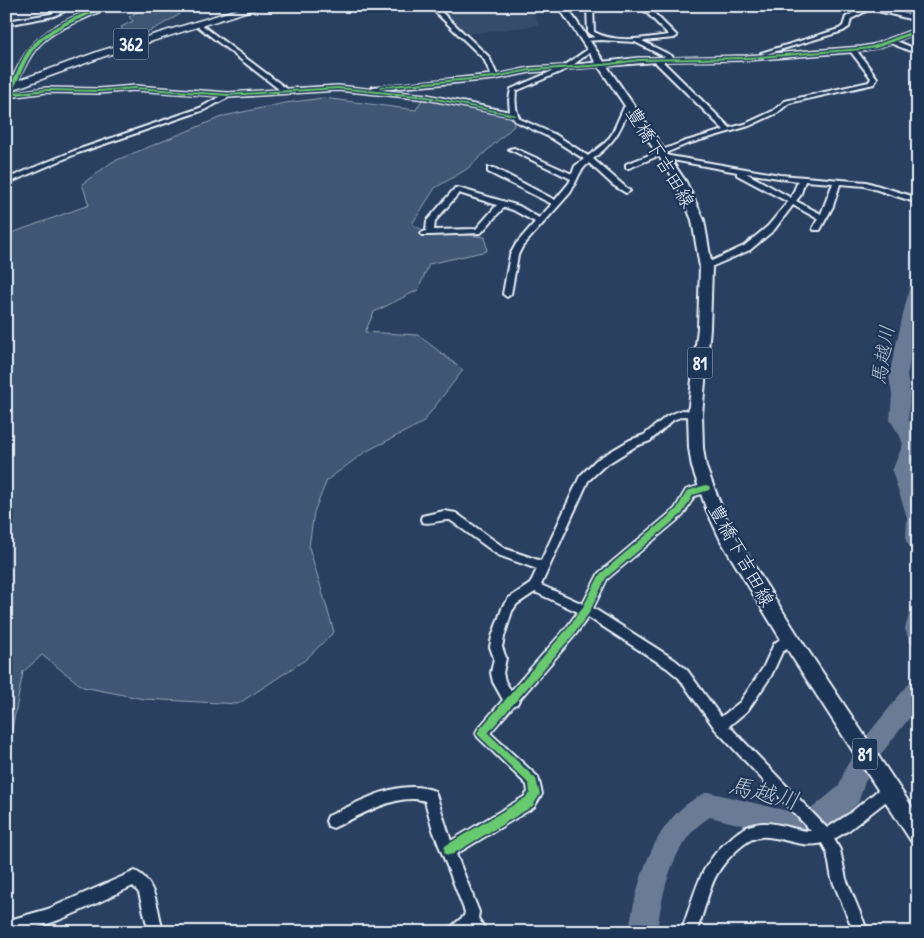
<svg xmlns="http://www.w3.org/2000/svg" width="924" height="938" font-family="'Patrick Hand','Klee One',sans-serif">
<style>
.built{fill:#364d6b}
.green{fill:#415774;stroke:#94a4b6}
.lines{fill:none;stroke-linecap:round;stroke-linejoin:round}
.river{fill:#6b7c95;fill-rule:evenodd}
.street-casing{stroke:#e8f1f8;stroke-width:4}
.primary-casing{stroke:#e8f1f8;stroke-width:4}
.highway-casing{stroke:#e8f1f8;stroke-width:3}
.street{fill:#1d3557;fill-rule:evenodd}
.primary{fill:#1d3557;fill-rule:evenodd}
.highway{fill:#1d3557;fill-rule:evenodd}
.cycleway-casing{stroke:#1d3557;stroke-width:3}
.cycleway{fill:#67ca6e;fill-rule:evenodd}
.labels{text-anchor:middle;dominant-baseline:central;stroke-width:4.5;stroke-linejoin:round;paint-order:stroke}
.shield{fill:#1d3557;stroke:#abb9c8;stroke-width:1}
.shield-label{font-size:18px;font-weight:bold;fill:#e8f1f8}
.street-label{font-size:19px;fill:#e8f1f8;stroke:#1d3557}
.water-label{font-size:20px;font-style:italic;fill:#b6c2d0;stroke:#1d3557}
.near-water-label{font-size:24px;font-style:italic;fill:#b6c2d0;stroke:#1d3557}
</style>
<rect width="100%" height="100%" fill="#294061"/>
<filter id="ink" filterUnits="userSpaceOnUse"><feTurbulence type="fractalNoise" baseFrequency=".02" numOctaves="2"/><feDisplacementMap in="SourceGraphic" scale="10" xChannelSelector="R" yChannelSelector="G"/><feConvolveMatrix kernelMatrix="1 2 1 2 8 2 1 2 1" color-interpolation-filters="sRGB"/></filter>
<g filter="url(#ink)">
<path class="built" d="M 435,6 L 529,6 L 540,25 L 465,34 Z"/>
<path class="green" d="M 182,6 L 179,15 L 147,33 L 123,31 L 121,27 L 133,21 L 129,17 L 145,7 Z
M 323,98 L 416,110 L 423,98 L 513,116 L 514,126 L 467,169 L 435,188 L 412,224 L 429,234 L 452,233 L 485,237 L 487,251 L 429,264 L 418,290 L 374,312 L 365,332 L 418,335 L 463,370 L 422,423 L 365,452 L 327,480 L 314,512 L 309,547 L 334,632 L 305,660 L 238,704 L 144,699 L 83,687 L 42,655 L 23,672 L 6,761 L 6,235 L 89,205 L 82,184 L 112,162 L 224,116 L 285,103 Z"/>
<g class="lines">
<path class="river" d="M 918,280 L 918,322 L 907,375 L 910,395 L 908,419 L 918,433 L 918,453 L 910,471 L 918,492 L 918,551 L 911,549 L 906,541 L 907,517 L 892,471 L 903,444 L 900,436 L 890,420 L 892,395 L 889,375 L 910,285 Z
M 918,609 L 918,646 L 910,643 L 905,629 L 910,611 Z
M 918,679 L 918,707 L 881,754 L 865,782 L 858,803 L 833,825 L 806,841 L 710,817 C 673,839 662,892 657,932 L 629,932 C 637,880 655,813 708,792 L 804,815 L 839,786 L 846,767 L 865,738 L 910,682 Z"/>
<g class="street-casing">
<path id="street" d="M 68,6 L 76,6 L 54,16 L 6,25 L 6,21 L 51,14 Z
M 100,6 L 109,6 C 83,22 52,26 33,52 C 25,63 20,77 13,89 L 17,92 L 47,88 L 99,89 L 135,86 L 228,93 L 280,90 L 196,25 L 195,24 L 198,22 L 287,89 L 338,86 L 375,90 L 372,88 L 373,87 L 491,75 L 484,59 L 429,6 L 435,6 L 489,57 L 497,75 L 530,68 L 564,66 L 591,47 L 594,49 L 593,50 L 573,65 L 639,58 L 667,58 L 635,42 L 601,40 L 583,41 L 583,39 L 595,37 L 588,33 L 587,6 L 650,6 L 648,7 L 677,36 L 674,38 L 642,41 L 672,56 L 673,58 L 747,56 L 862,47 L 873,45 L 918,28 L 918,32 L 896,41 L 918,50 L 918,54 L 890,43 L 876,48 L 857,51 L 877,78 L 874,84 L 789,103 L 777,113 L 749,126 L 687,144 L 629,168 L 626,168 L 626,164 L 683,142 L 724,130 L 655,62 L 567,69 L 516,91 C 515,100 515,111 520,119 L 556,135 L 588,156 L 606,142 L 612,134 L 624,107 L 631,105 L 634,107 L 629,109 C 618,135 614,142 593,159 L 630,191 L 626,193 L 613,185 L 589,163 C 578,171 577,182 570,193 L 522,247 L 518,255 L 511,294 L 507,297 L 503,294 L 510,255 L 516,244 L 535,222 L 513,210 L 504,207 L 481,233 L 430,235 L 422,235 L 421,233 L 426,231 L 427,221 L 455,188 L 458,188 L 519,206 L 539,218 L 552,204 L 488,172 L 488,168 L 494,168 L 555,200 L 569,183 L 571,179 L 509,149 L 514,148 L 572,174 L 575,166 L 584,159 L 551,138 L 515,121 L 512,116 L 427,99 L 338,90 L 229,97 L 204,110 L 78,153 L 6,184 L 6,179 L 74,151 L 200,108 L 221,96 L 135,90 L 99,93 L 47,92 L 16,96 L 7,90 C 13,79 18,66 25,55 C 42,29 73,17 100,6 ZM 593,8 L 630,11 L 642,8 L 669,35 C 645,38 617,44 594,32 ZM 851,52 L 871,78 L 869,82 L 785,101 L 773,111 L 745,124 L 730,128 L 662,61 L 747,60 ZM 555,70 L 511,89 L 509,100 L 510,112 L 427,95 L 375,90 L 495,79 L 530,72 ZM 459,193 L 497,205 L 476,229 L 434,230 L 435,221 Z
M 863,6 L 874,6 L 918,17 L 918,21 L 870,9 L 851,19 L 849,27 L 843,31 L 766,54 L 761,53 L 839,29 L 843,26 L 846,17 L 864,7 Z
M 664,155 L 780,175 L 866,182 L 918,198 L 918,203 L 865,186 L 840,184 L 833,206 L 820,230 L 814,230 L 813,228 L 818,219 L 793,205 L 774,230 L 750,250 L 706,269 L 703,269 L 703,265 L 744,246 L 768,226 L 788,202 L 737,175 L 737,172 L 662,158 L 662,156 ZM 746,173 L 798,181 L 791,198 ZM 805,181 L 833,183 L 821,214 L 796,201 L 800,196 Z
M 682,410 L 695,411 L 700,414 L 695,417 L 683,416 L 673,420 L 650,441 L 636,446 L 604,466 L 588,481 L 541,585 L 583,604 L 599,573 L 675,509 L 686,490 L 706,484 L 710,485 L 711,488 L 710,491 L 694,496 L 683,515 L 607,579 L 593,608 L 675,660 L 687,670 L 721,717 L 740,702 L 763,668 L 774,644 L 780,639 L 791,635 L 795,636 L 797,640 L 795,644 L 782,652 L 771,676 L 748,710 L 729,726 L 827,828 L 849,814 L 883,786 L 888,784 L 893,786 L 895,791 L 893,796 L 849,830 L 834,839 L 840,850 L 846,879 L 868,932 L 854,932 L 832,879 L 827,852 L 822,843 C 803,848 787,839 768,837 C 755,835 746,842 737,850 C 706,878 711,897 696,932 L 681,932 C 696,894 697,866 731,838 C 739,830 750,824 762,823 C 779,822 795,831 811,831 L 716,730 L 679,678 L 667,668 L 588,617 L 575,635 L 519,700 L 517,704 L 514,705 L 490,733 L 538,777 L 542,794 L 534,807 L 456,854 L 479,912 L 478,918 L 487,932 L 471,932 L 470,930 L 468,932 L 449,932 L 451,927 L 464,916 L 465,912 L 433,830 L 425,801 C 397,792 358,817 333,828 L 328,826 L 326,821 L 328,816 C 360,802 399,777 435,791 L 451,841 L 524,797 L 528,792 L 527,785 L 478,737 L 476,733 L 478,729 L 503,700 L 493,682 L 491,673 L 494,658 L 490,647 L 492,637 L 503,606 L 509,598 L 530,584 L 537,569 L 498,555 L 450,520 C 440,519 431,525 422,522 L 421,519 L 422,516 L 444,511 L 456,513 L 506,549 L 541,561 L 580,476 L 596,460 L 630,440 L 644,435 L 667,416 ZM 535,592 L 578,612 L 567,627 L 511,691 L 505,681 L 503,673 L 506,658 L 502,647 L 504,637 L 512,611 L 517,604 Z
M 135,871 C 156,880 158,912 163,932 L 149,932 L 139,893 L 133,886 C 97,902 46,932 6,932 L 6,921 L 48,909 Z"/>
</g>
<g class="primary-casing">
<path id="primary" d="M 558,6 L 566,6 L 686,182 L 704,220 L 712,267 L 710,328 L 702,414 L 703,448 L 706,467 L 723,511 L 733,532 L 797,634 L 918,816 L 918,844 L 911,841 L 785,646 L 721,541 L 707,511 L 692,467 L 689,448 L 688,414 L 698,328 L 700,267 L 692,220 L 676,182 Z"/>
</g>
<g class="highway-casing">
<path id="highway" d="M 248,6 L 264,6 L 108,55 L 6,92 L 6,85 L 100,51 Z"/>
</g>
<use href="#street" class="street"/>
<use href="#primary" class="primary"/>
<use href="#highway" class="highway"/>
<g class="cycleway-casing">
<path id="cycleway" d="M 102,6 L 108,6 C 82,20 51,26 32,52 C 24,63 20,77 13,90 L 17,92 L 47,89 L 99,90 L 135,87 L 228,94 L 338,87 L 427,96 L 516,115 L 514,116 L 427,98 L 338,89 L 228,96 L 135,89 L 99,92 L 47,91 L 16,95 L 8,91 L 8,90 C 15,78 19,64 27,52 C 44,28 75,17 102,6 Z
M 918,29 L 918,32 L 876,48 L 862,50 L 747,59 L 639,61 L 603,66 L 530,71 L 495,78 L 381,88 L 379,87 L 381,86 L 495,76 L 530,69 L 603,64 L 639,59 L 747,57 L 862,48 L 873,46 Z
M 706,485 L 709,486 L 710,488 L 709,490 L 693,495 L 682,514 L 606,578 L 589,613 L 574,634 L 488,733 L 536,779 L 540,794 L 533,806 L 453,854 L 449,855 L 445,854 L 444,850 L 445,846 L 525,798 L 530,793 L 529,784 L 479,736 L 477,733 L 479,730 L 568,628 L 583,607 L 600,574 L 676,510 L 687,491 Z"/>
</g>
<use href="#cycleway" class="cycleway"/>
</g>
</g>
<g class="labels">
<g class="shield">
<rect x="113.5" y="28.5" width="35" height="31" rx="4"/>
<rect x="687.5" y="347.5" width="25" height="31" rx="4"/>
<rect x="852.5" y="738.5" width="25" height="31" rx="4"/>
</g>
<g class="shield-label">
<text x="131" y="44">362</text>
<text x="700" y="363">81</text>
<text x="865" y="754">81</text>
</g>
<g class="street-label">
<text transform="translate(661 157) rotate(59)">豊橋下吉田線</text>
<text transform="translate(742 555) rotate(61)">豊橋下吉田線</text>
</g>
<g class="water-label">
<text transform="translate(882 355) rotate(-81)">馬越川</text>
</g>
<g class="near-water-label">
<text transform="translate(764 792) rotate(14)">馬越川</text>
</g>
</g>
<rect width="924" height="938" fill="none" stroke="#1d3557" stroke-width="25"/>
<rect x="12" y="12" width="899" height="913" fill="none" stroke="#e8f1f8" stroke-width="2" filter="url(#ink)"/>
</svg>
